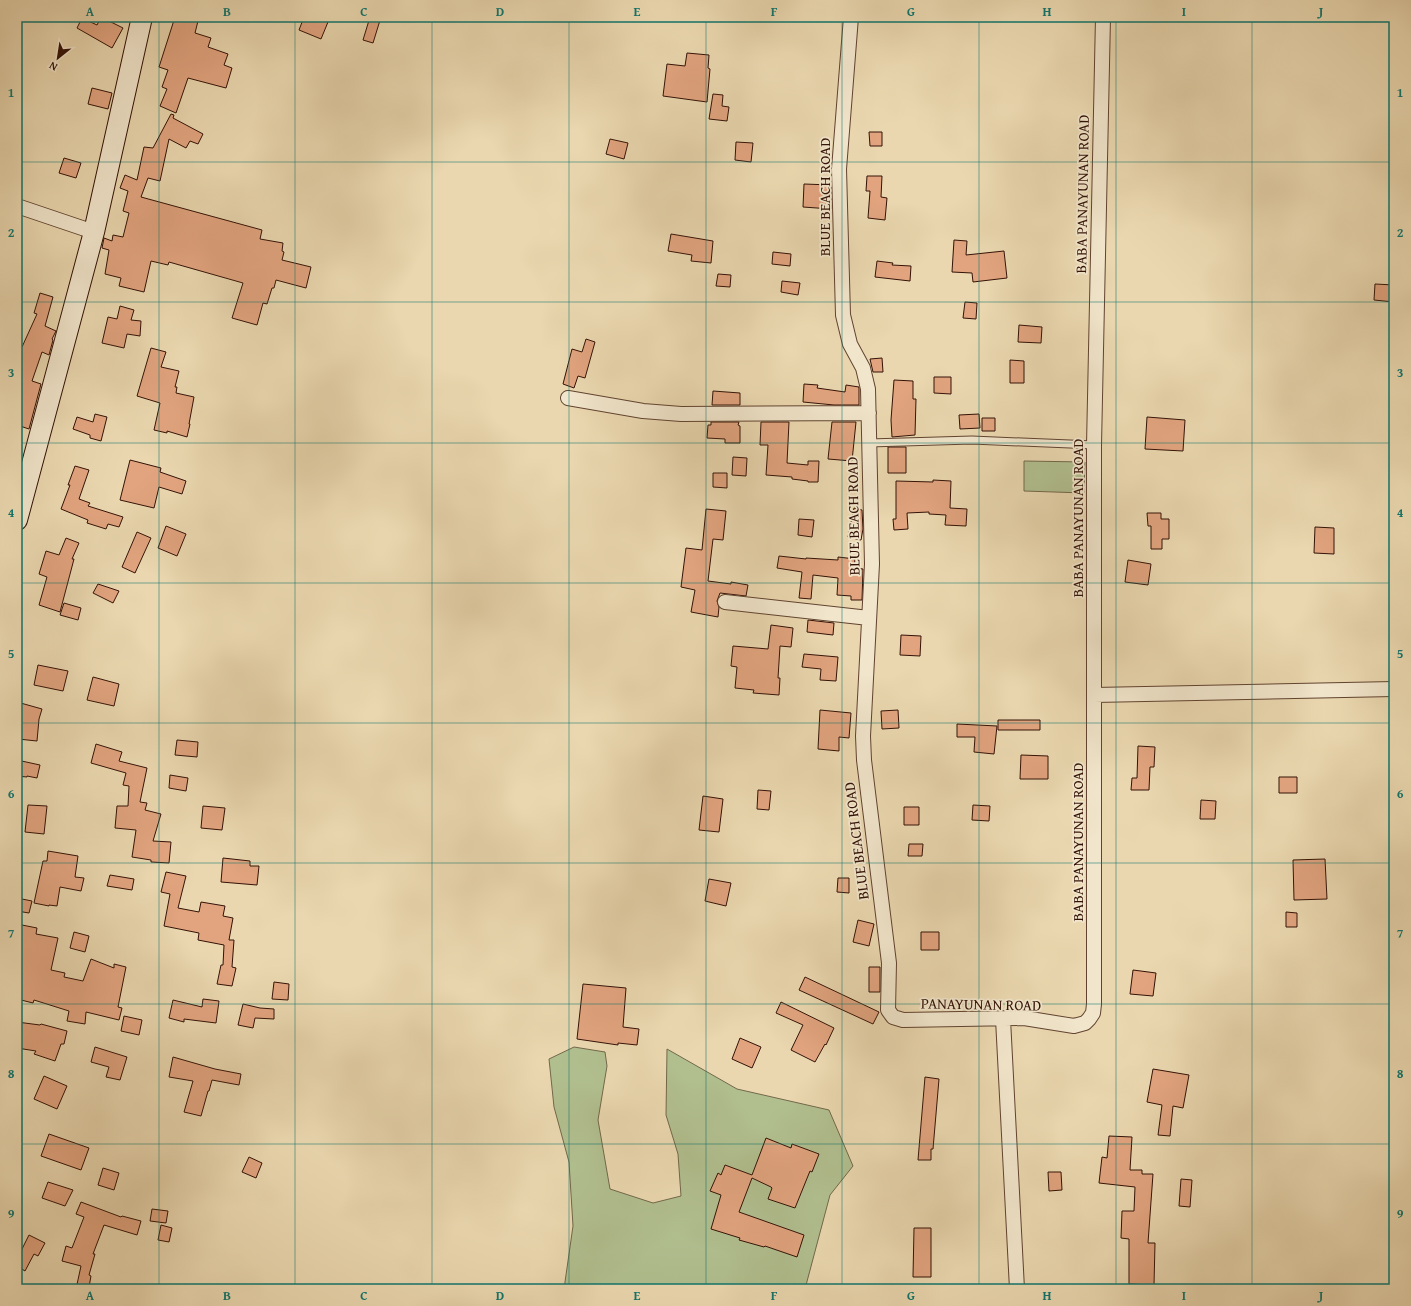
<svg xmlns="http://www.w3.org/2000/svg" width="1411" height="1306" font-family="'Gentium Book Plus',serif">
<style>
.green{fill:#b1bf8f;stroke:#72684a}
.water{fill:#98baa8;stroke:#707767}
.building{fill:#e1a47f;stroke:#331206}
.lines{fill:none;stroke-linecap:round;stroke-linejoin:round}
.service-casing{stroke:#614330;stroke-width:9}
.minor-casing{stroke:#614330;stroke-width:16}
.secondary-casing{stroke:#331206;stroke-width:22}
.service{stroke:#f1e5cb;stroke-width:7}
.minor{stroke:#f1e5cb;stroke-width:14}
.secondary{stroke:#f1e5cb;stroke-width:20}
.grid{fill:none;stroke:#0f766e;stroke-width:1;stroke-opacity:0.55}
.labels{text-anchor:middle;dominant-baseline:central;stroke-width:3.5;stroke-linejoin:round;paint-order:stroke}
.street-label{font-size:15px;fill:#331206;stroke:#f1e5cb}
.neatline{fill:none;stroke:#0f766e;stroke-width:1.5}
.grid-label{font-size:13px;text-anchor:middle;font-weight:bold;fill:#0f766e}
</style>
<rect width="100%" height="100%" fill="#ead7af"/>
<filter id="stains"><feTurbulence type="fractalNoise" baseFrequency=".005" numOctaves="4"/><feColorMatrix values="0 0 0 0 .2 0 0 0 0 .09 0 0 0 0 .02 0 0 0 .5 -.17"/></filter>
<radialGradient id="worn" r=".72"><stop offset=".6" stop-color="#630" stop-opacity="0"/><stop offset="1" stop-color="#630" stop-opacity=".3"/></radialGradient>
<path class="green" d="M 1024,461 L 1085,462 L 1084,493 L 1024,491 Z
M 574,1047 L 605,1052 L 607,1066 L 598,1120 L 610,1189 L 653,1203 L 681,1196 L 678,1154 L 666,1115 L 667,1049 L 737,1089 L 829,1110 L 853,1166 L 830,1195 L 805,1289 L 564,1289 L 573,1226 L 569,1162 L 554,1107 L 549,1059 Z"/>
<path class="water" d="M 398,1285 L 448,1287 L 448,1289 L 398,1289 Z"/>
<path class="building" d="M 101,17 L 123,28 L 112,48 L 77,28 L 82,18 L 97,25 Z
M 175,17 L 199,17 L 195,33 L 211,38 L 208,47 L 228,54 L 224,65 L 232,68 L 226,88 L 188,78 L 176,113 L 160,106 L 167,89 L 162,87 L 168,70 L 159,67 Z
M 304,17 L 316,17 L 328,22 L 321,39 L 299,30 Z
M 370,17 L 381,17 L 373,43 L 363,40 Z
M 687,53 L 709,55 L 708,68 L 710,69 L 707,102 L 663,96 L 667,64 L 685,66 Z
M 92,88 L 112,93 L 108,109 L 88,104 Z
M 713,94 L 723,95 L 722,106 L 729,107 L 727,121 L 709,119 Z
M 171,114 L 174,115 L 173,118 L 203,134 L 198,144 L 190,141 L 186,148 L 169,139 L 160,181 L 148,178 L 141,197 L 262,230 L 260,239 L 283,243 L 282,251 L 284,252 L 282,260 L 311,267 L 306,288 L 276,280 L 274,288 L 272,288 L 267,304 L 263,303 L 257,325 L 232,318 L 243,283 L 169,262 L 168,265 L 151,261 L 144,292 L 119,286 L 121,278 L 105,274 L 109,250 L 102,248 L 104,238 L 112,241 L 113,235 L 123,237 L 129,213 L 123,211 L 128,191 L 120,188 L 125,175 L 137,180 L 144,147 L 153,148 Z
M 869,132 L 882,132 L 882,146 L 870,146 Z
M 610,139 L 628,143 L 624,159 L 606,154 Z
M 736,142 L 753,143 L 751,162 L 735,160 Z
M 64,158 L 81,163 L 76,178 L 59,173 Z
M 867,176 L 882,176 L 881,197 L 887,198 L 885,220 L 868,218 L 870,191 L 866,191 Z
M 804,184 L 831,185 L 831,209 L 803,207 Z
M 671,234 L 713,241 L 711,263 L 691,261 L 692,255 L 668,251 Z
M 954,240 L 967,241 L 966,255 L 1004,251 L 1007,278 L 973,282 L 972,273 L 952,272 Z
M 773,252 L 791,254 L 790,266 L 772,264 Z
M 877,261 L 893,263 L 892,265 L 911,266 L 910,281 L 875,277 Z
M 718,274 L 731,275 L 730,287 L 716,286 Z
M 782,281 L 800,283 L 798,295 L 781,292 Z
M 1375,284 L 1394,285 L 1394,302 L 1374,300 Z
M 40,293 L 53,297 L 45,326 L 56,331 L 52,339 L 53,340 L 49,355 L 42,352 L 32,381 L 41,384 L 29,429 L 17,425 L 17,346 L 22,347 L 37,314 L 34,313 Z
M 965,302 L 977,303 L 976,319 L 963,318 Z
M 120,306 L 134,310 L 131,320 L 141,321 L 140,336 L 127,334 L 124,348 L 102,343 L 108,317 L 117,319 Z
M 1019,325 L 1042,327 L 1041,343 L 1018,342 Z
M 586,339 L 595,342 L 585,378 L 578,376 L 574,388 L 563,384 L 572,349 L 582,352 Z
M 151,348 L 166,352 L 161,367 L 179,371 L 175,387 L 177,387 L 176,393 L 194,397 L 189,424 L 190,424 L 187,437 L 167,431 L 167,433 L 154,430 L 160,403 L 137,396 Z
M 882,358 L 883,372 L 873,372 L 870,359 Z
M 1010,360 L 1024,361 L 1024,383 L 1010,383 Z
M 934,377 L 951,377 L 951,394 L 934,393 Z
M 894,380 L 913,381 L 913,399 L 916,399 L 915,435 L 892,437 L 891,420 Z
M 804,384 L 818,385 L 817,388 L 845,392 L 846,385 L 859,387 L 859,405 L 834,405 L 803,402 Z
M 713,391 L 740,393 L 740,405 L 712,405 Z
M 95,414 L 107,417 L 101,441 L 90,438 L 90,435 L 73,429 L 77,417 L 93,422 Z
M 979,414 L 980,428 L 960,429 L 959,415 Z
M 1147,417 L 1185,420 L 1183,451 L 1145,449 Z
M 982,418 L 995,418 L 995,431 L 982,431 Z
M 711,422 L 739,422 L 738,425 L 740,426 L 740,443 L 725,443 L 725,439 L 707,438 L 708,425 L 711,425 Z
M 761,422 L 789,422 L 787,463 L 808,465 L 808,461 L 819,461 L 818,482 L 808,482 L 808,481 L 792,479 L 792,477 L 766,475 L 768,445 L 760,445 Z
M 832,422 L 856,422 L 852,461 L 828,459 Z
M 888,447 L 906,447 L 906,473 L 888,473 Z
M 733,457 L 747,458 L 746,476 L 732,475 Z
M 130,460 L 161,468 L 160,472 L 186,481 L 182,494 L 159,487 L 154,508 L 120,500 Z
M 75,466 L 89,470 L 79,499 L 90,503 L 88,506 L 123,517 L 119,527 L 108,524 L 106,529 L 87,523 L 88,520 L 61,509 L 70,485 L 68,485 Z
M 713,473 L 727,473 L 727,488 L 713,487 Z
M 933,480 L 951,481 L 950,508 L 967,509 L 966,526 L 945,525 L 946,515 L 929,514 L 929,512 L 907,513 L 908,529 L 894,530 L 893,519 L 896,519 L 896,481 L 933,482 Z
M 854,508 L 862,510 L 863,529 L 861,540 L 848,537 Z
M 706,509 L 726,511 L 723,540 L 713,539 L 708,581 L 731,584 L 731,582 L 748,585 L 746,596 L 720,593 L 717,601 L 719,607 L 718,617 L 691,612 L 695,590 L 681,587 L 686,548 L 702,550 Z
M 1147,513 L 1161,513 L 1161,519 L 1169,519 L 1169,539 L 1162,539 L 1162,549 L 1151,549 L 1151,526 L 1148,526 Z
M 799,519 L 814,520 L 812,537 L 798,535 Z
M 166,526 L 186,534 L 177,556 L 158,548 Z
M 1315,527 L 1334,528 L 1334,554 L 1314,553 Z
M 137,532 L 151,538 L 135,573 L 122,567 Z
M 66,538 L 79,543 L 72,559 L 74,559 L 60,612 L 39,605 L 47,577 L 39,574 L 46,551 L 59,555 Z
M 779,556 L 806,559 L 806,558 L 838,560 L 838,557 L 855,559 L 854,568 L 863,569 L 862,600 L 851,600 L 851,596 L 837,595 L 838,578 L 813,575 L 811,599 L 799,598 L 802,572 L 777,568 Z
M 1128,560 L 1151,564 L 1148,585 L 1125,582 Z
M 98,584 L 119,591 L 113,603 L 93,593 Z
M 64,603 L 81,608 L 78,620 L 60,615 Z
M 808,620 L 834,623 L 833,635 L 807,632 Z
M 771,625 L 793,628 L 791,647 L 780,646 L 778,678 L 780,678 L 779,695 L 753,693 L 754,690 L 735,688 L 737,667 L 731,666 L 733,646 L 768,649 Z
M 901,635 L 921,636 L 920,656 L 900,655 Z
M 804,654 L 838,657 L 836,681 L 820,680 L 821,669 L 802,667 Z
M 38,665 L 68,671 L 63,691 L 34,685 Z
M 93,677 L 119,684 L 114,706 L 87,700 Z
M 17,702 L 42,709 L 39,719 L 37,741 L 18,739 L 20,722 L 17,721 Z
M 820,710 L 851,713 L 849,738 L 839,737 L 839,751 L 818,749 Z
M 898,710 L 899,728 L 882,729 L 881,711 Z
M 998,720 L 1040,720 L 1040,730 L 998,730 Z
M 957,724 L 997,726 L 994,754 L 974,752 L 975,737 L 957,737 Z
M 177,740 L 198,742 L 197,757 L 175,755 Z
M 96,744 L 122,752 L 119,761 L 147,768 L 140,802 L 147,803 L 145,810 L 161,814 L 153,841 L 171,842 L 169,863 L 151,862 L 151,860 L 132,857 L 136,830 L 115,828 L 117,806 L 128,806 L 129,786 L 123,785 L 126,773 L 91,763 Z
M 1138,746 L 1155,747 L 1154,767 L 1150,767 L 1149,790 L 1131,790 L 1132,778 L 1137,778 Z
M 1021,755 L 1048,756 L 1048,779 L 1020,779 Z
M 17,760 L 40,765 L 37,778 L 27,776 L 27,777 L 17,776 Z
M 170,775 L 188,778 L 186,791 L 169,788 Z
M 1279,777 L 1297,777 L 1297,793 L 1279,793 Z
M 758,790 L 771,791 L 769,810 L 757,809 Z
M 703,796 L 723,799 L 719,832 L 699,830 Z
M 1201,800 L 1216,801 L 1215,819 L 1200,819 Z
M 28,805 L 47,806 L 44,834 L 25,832 Z
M 973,805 L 990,806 L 989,821 L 972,820 Z
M 203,806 L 225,808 L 222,830 L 201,828 Z
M 904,807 L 919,807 L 919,825 L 904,825 Z
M 909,844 L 923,844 L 922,856 L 908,856 Z
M 48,851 L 78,856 L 75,877 L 84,878 L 81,891 L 60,887 L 57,906 L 49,905 L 49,906 L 34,903 L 43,861 L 47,861 Z
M 223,858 L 250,861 L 250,866 L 259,866 L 257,885 L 221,882 Z
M 1325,859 L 1327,899 L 1294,900 L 1293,860 Z
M 166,872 L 186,876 L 178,908 L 199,912 L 201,902 L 225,906 L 223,916 L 233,918 L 229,940 L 234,940 L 232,967 L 236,968 L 232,986 L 217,984 L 221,965 L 223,965 L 224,945 L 198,940 L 199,933 L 164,926 L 170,894 L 161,892 Z
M 110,875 L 134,879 L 132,890 L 107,886 Z
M 838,878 L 849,878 L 849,893 L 837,892 Z
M 709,879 L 731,883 L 726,906 L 705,901 Z
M 17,898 L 32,901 L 29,913 L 17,911 Z
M 1286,912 L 1297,913 L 1297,927 L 1286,927 Z
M 858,920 L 874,924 L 869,946 L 853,942 Z
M 17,924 L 37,928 L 36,934 L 58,938 L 51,970 L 65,973 L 64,977 L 83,981 L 91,959 L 114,968 L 114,964 L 126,967 L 118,1007 L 122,1008 L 119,1020 L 86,1012 L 85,1024 L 67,1021 L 69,1011 L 34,1000 L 33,1003 L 17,999 L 17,984 L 21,967 L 17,966 Z
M 74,932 L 89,936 L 85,952 L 70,948 Z
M 921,932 L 939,932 L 939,950 L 921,950 Z
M 869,967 L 880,967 L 880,992 L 869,992 Z
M 1133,970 L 1156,973 L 1153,996 L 1130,994 Z
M 805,977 L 879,1012 L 873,1024 L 799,990 Z
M 274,982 L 289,984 L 288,1000 L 272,999 Z
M 583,984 L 626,988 L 623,1027 L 639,1029 L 637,1045 L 618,1043 L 618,1045 L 577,1039 Z
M 203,999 L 219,1001 L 216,1023 L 184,1019 L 184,1022 L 169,1018 L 173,1000 L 202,1007 Z
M 781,1002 L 834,1028 L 826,1045 L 825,1044 L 815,1062 L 791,1050 L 803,1025 L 776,1013 Z
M 243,1004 L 260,1008 L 274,1009 L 274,1019 L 255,1018 L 253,1028 L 238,1025 Z
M 124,1016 L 142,1020 L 139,1035 L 121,1031 Z
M 17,1022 L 40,1025 L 41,1024 L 67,1031 L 64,1044 L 61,1044 L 55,1061 L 34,1054 L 36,1051 L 17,1048 Z
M 740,1038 L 761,1047 L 752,1068 L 732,1059 Z
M 95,1047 L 127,1057 L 120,1080 L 106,1077 L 109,1067 L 91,1062 Z
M 173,1057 L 215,1069 L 241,1074 L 239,1085 L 212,1080 L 209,1091 L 208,1091 L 201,1116 L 184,1112 L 193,1081 L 169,1077 Z
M 1153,1069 L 1189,1075 L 1183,1108 L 1173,1106 L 1170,1136 L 1158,1135 L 1162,1105 L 1147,1102 Z
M 44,1076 L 67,1086 L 57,1109 L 34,1099 Z
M 925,1077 L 939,1079 L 933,1149 L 931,1149 L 931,1160 L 918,1160 Z
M 49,1134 L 89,1148 L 81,1170 L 41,1156 Z
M 1109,1136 L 1132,1137 L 1130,1170 L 1142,1170 L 1142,1174 L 1153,1174 L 1148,1243 L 1155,1243 L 1154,1285 L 1129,1284 L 1129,1239 L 1121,1238 L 1122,1211 L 1134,1211 L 1135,1187 L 1099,1183 L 1102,1157 L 1107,1158 Z
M 766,1138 L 791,1148 L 792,1144 L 819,1154 L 812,1172 L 810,1171 L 795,1208 L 768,1199 L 772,1188 L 771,1187 L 752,1178 L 739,1212 L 804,1235 L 797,1257 L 765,1246 L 764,1247 L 739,1240 L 740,1238 L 711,1229 L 721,1195 L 710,1191 L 718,1173 L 721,1175 L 725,1165 L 752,1175 Z
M 249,1157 L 262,1163 L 256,1178 L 242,1172 Z
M 103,1168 L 119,1173 L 114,1190 L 98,1185 Z
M 1048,1172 L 1061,1172 L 1062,1190 L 1049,1191 Z
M 1181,1179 L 1192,1180 L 1190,1207 L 1179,1206 Z
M 48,1182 L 73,1190 L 65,1206 L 42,1198 Z
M 81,1202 L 121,1217 L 122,1216 L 141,1221 L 137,1235 L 104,1225 L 93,1254 L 95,1254 L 89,1275 L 91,1276 L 89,1287 L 86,1286 L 85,1289 L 76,1289 L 81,1266 L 62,1261 L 66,1246 L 72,1248 L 84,1217 L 76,1214 Z
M 152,1209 L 168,1211 L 166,1223 L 150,1221 Z
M 161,1225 L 172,1228 L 169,1242 L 158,1240 Z
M 914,1228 L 931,1228 L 931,1277 L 913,1277 Z
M 29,1235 L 45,1243 L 38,1256 L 34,1254 L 25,1271 L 17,1266 L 17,1259 Z"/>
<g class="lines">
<g class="service-casing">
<path id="service" d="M 869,443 L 972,440 L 1094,445"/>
</g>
<g class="minor-casing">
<path id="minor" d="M 851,17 L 839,169 L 843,315 L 850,344 L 863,368 L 868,389 L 872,564 L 863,736 L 864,760 L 889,963 L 888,1010 L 893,1017 L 903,1020 L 1024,1018 L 1074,1026 L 1085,1023 L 1089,1019 L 1093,1013 L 1094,1004 L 1094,445 L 1103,17
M 17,206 L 94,232
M 568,398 L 643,411 L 681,414 L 869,413
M 725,602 L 869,618
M 1094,695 L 1394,689
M 1003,1019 L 1017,1289"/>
</g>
<g class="secondary-casing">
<path id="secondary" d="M 17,520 L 94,232 L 142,17"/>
</g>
<use href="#service" class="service"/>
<use href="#minor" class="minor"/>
<use href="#secondary" class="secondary"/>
</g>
<path class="grid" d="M 159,17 L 159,1289M 295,17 L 295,1289M 432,17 L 432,1289M 569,17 L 569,1289M 706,17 L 706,1289M 842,17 L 842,1289M 979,17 L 979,1289M 1116,17 L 1116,1289M 1252,17 L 1252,1289M 17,162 L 1394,162M 17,302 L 1394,302M 17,443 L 1394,443M 17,583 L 1394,583M 17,723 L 1394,723M 17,863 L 1394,863M 17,1004 L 1394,1004M 17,1144 L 1394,1144"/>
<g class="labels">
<g class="street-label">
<text transform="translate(1082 194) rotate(-89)">BABA PANAYUNAN ROAD</text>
<text transform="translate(824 197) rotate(-90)">BLUE BEACH ROAD</text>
<text transform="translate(853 516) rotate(-91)">BLUE BEACH ROAD</text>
<text transform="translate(1077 518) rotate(-90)">BABA PANAYUNAN ROAD</text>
<text transform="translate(856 841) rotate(-97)">BLUE BEACH ROAD</text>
<text transform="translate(1077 842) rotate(-90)">BABA PANAYUNAN ROAD</text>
<text transform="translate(981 1004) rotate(1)">PANAYUNAN ROAD</text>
</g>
</g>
<rect width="1411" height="1306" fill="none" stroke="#ead7af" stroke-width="44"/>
<g transform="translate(58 58) rotate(210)" stroke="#f1e5cb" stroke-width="3" paint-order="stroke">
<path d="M0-3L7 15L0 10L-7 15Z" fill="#331206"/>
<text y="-6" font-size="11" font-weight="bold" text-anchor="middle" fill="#331206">N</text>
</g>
<rect x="22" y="22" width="1367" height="1262" class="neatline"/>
<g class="grid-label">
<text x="90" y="16">A</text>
<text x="227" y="16">B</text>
<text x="364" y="16">C</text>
<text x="500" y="16">D</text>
<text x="637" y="16">E</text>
<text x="774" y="16">F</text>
<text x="911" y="16">G</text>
<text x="1047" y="16">H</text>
<text x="1184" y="16">I</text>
<text x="1321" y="16">J</text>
<text x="11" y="97">1</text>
<text x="1400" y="97">1</text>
<text x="11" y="237">2</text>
<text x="1400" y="237">2</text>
<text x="11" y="377">3</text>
<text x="1400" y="377">3</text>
<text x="11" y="517">4</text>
<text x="1400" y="517">4</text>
<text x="11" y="658">5</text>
<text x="1400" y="658">5</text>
<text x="11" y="798">6</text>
<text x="1400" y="798">6</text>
<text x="11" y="938">7</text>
<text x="1400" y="938">7</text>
<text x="11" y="1078">8</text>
<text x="1400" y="1078">8</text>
<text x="11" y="1218">9</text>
<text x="1400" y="1218">9</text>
<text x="90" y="1300">A</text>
<text x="227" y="1300">B</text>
<text x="364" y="1300">C</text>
<text x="500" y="1300">D</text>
<text x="637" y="1300">E</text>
<text x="774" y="1300">F</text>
<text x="911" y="1300">G</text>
<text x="1047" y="1300">H</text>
<text x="1184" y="1300">I</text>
<text x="1321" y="1300">J</text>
</g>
<rect width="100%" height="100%" filter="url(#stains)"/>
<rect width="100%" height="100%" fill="url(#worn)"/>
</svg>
